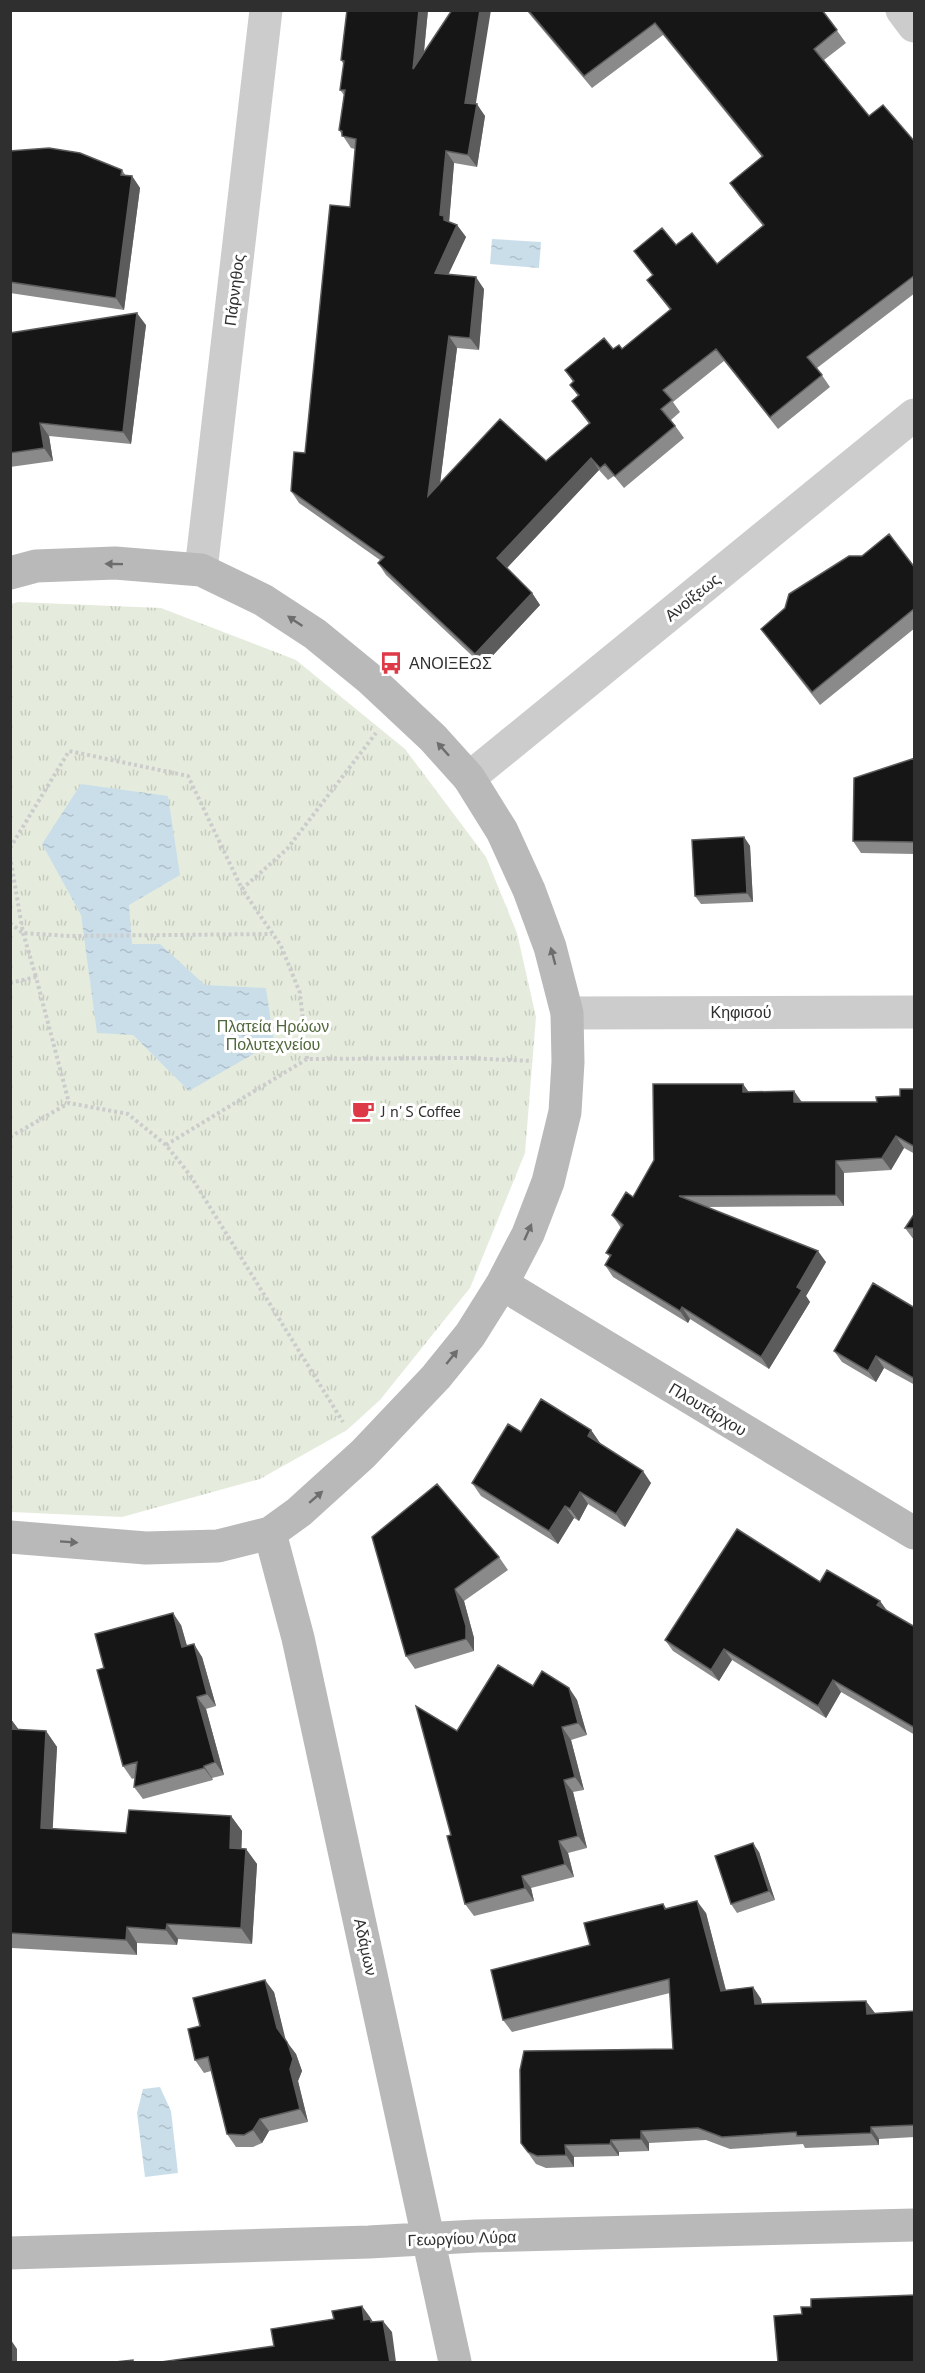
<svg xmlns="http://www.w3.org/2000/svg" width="925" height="2373" font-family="'PT Sans',sans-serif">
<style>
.park{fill:url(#park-tufts)}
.water{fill:url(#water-ripples)}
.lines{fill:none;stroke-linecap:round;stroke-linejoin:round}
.path{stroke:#ccc;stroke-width:4;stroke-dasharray:3 3;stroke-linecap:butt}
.street{stroke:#ccc;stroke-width:33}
.secondary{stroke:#b9b9b9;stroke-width:33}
.wall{fill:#8a8a8a}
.shaded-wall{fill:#5c5c5c}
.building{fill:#161616;stroke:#5c5c5c;stroke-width:1.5}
.oneway{fill:#6d6d6d}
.labels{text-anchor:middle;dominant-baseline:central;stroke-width:6;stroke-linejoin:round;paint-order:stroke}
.street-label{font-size:16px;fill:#2f2f2f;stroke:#fff}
.poi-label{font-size:16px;fill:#2f2f2f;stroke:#fff;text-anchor:start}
.park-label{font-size:16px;fill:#52693e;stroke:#fff}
</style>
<defs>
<pattern id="park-tufts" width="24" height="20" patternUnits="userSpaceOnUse" patternTransform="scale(1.5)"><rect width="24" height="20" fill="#e5ecdd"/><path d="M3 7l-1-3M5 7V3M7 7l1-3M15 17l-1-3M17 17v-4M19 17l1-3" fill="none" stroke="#c5cbbe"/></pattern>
<pattern id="water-ripples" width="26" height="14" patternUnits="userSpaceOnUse" patternTransform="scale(1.5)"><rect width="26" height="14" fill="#cadeea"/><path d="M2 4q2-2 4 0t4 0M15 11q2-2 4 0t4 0" fill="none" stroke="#aebfc9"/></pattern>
</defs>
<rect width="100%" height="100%" fill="#fff"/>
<path class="park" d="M 18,602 L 161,608 L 296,660 L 405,749 L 486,857 L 517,933 L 536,1017 L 525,1153 L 470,1288 L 380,1400 L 347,1430 L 260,1479 L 122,1517 L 11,1512 L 11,604 Z"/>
<path class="water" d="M 492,239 L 541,242 L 539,268 L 490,264 Z
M 81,784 L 168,796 L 180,875 L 129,905 L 132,944 L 160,944 L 205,985 L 266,988 L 274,1042 L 189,1091 L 133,1035 L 97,1033 L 81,915 L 42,844 Z
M 160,2087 L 171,2111 L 178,2173 L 145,2177 L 137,2113 L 143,2089 Z"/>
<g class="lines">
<path class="path" d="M 10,848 L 69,751 L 188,776 L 242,889
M 10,856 L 23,933 L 36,977
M 10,923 L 23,933 L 69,936 L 272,934
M 10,983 L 36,977 L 69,1103
M 307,1059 L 300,993 L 281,946 L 242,889 L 287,849 L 376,733
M 10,1137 L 69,1103 L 128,1114 L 166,1145 L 190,1175 L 343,1422
M 166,1145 L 307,1059 L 465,1058 L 532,1061"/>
<path class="street" d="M 902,10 L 914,26
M 201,570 L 266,10
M 469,778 L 914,415
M 567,1013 L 914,1012"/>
<path class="secondary" d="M 10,573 L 36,566 L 115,563 L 201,570 L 263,600 L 315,634 L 370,679 L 433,738 L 469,778 L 502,831 L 529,890 L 550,947 L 567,1013 L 568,1062 L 565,1112 L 548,1182 L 528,1234 L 502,1284 L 470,1335 L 436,1377 L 363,1454 L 299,1512 L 270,1533 L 218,1546 L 146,1548 L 10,1537
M 502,1284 L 914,1533
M 270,1533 L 298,1638 L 455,2362
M 10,2253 L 369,2242 L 476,2236 L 914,2225"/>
</g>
<path class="wall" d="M 347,10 L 428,10 L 424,52 L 475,104 L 485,116 L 477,167 L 454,163 L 449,222 L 457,225 L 466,237 L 448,275 L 484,289 L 479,350 L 457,348 L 440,483 L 546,461 L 589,424 L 572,401 L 578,396 L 570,385 L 573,382 L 565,370 L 613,349 L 622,349 L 670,310 L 647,280 L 653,275 L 634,251 L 676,245 L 717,264 L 763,226 L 738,195 L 730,183 L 762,157 L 663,35 L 592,88 L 526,10 L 822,10 L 846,43 L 824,60 L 869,116 L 915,142 L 915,293 L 817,368 L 830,387 L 778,429 L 724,361 L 673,402 L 680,412 L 671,420 L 684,438 L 624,488 L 614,476 L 608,480 L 599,470 L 507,568 L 532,593 L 540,605 L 483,666 L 386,575 L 378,563 L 380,560 L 299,503 L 291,491 L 305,453 L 350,207 L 355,149 L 351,148 L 339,130 L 344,95 L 340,90 L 344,65 L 341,60 Z
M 10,151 L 122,170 L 126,176 L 132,176 L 140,188 L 124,310 L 10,293 Z
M 146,325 L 131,444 L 49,436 L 53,461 L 10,467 L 10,333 Z
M 915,568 L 915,628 L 820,705 L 770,641 L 761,629 L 785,608 Z
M 915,758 L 915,854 L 861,853 L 853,841 Z
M 744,837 L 750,846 L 753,902 L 701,904 L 695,896 Z
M 743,1084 L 749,1092 L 794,1091 L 802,1102 L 877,1102 L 900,1096 L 915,1089 L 915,1154 L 904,1148 L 891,1170 L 844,1173 L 844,1206 L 708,1207 L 826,1262 L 806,1296 L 810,1302 L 769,1369 L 690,1319 L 688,1323 L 613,1277 L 605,1265 L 610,1257 L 606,1253 L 621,1228 L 612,1215 L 633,1197 Z
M 915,1213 L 915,1240 L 914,1240 L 905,1228 Z
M 915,1308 L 915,1385 L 884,1368 L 876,1382 L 842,1362 L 834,1351 Z
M 591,1430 L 600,1443 L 599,1444 L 651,1483 L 625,1527 L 588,1504 L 579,1521 L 574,1518 L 558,1544 L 481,1496 L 472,1483 L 521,1432 Z
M 437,1484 L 499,1557 L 508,1570 L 464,1601 L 474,1638 L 474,1651 L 415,1669 L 406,1656 Z
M 820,1582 L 880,1601 L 887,1611 L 915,1627 L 915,1735 L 841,1692 L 826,1718 L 732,1660 L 719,1681 L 673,1651 L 665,1640 Z
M 181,1625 L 187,1646 L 202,1657 L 216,1706 L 206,1709 L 224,1775 L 212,1778 L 213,1780 L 143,1799 L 134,1787 L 135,1778 L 132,1779 L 123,1766 L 104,1668 Z
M 533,1686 L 569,1688 L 577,1700 L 587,1735 L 571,1740 L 584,1790 L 573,1792 L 587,1848 L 568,1853 L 574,1877 L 531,1888 L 534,1901 L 474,1916 L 465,1904 L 451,1835 L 457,1731 Z
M 10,1718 L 19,1730 L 46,1731 L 57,1747 L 52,1829 L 126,1833 L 231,1816 L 242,1831 L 241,1849 L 246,1849 L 257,1864 L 252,1944 L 178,1939 L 177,1945 L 137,1943 L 137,1955 L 12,1948 L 10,1946 Z
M 759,1852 L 775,1900 L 737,1913 L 731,1904 Z
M 663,1904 L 667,1909 L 706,1913 L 726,1990 L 753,1987 L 761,1999 L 762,2004 L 875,2013 L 915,2011 L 915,2137 L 879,2139 L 879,2145 L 805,2148 L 803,2144 L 730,2149 L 706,2140 L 649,2143 L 649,2151 L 619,2152 L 619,2156 L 574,2157 L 574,2167 L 546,2168 L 536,2164 L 521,2143 L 673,2049 L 670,1993 L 512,2032 L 503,2020 L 590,1945 Z
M 274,1992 L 285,2040 L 296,2054 L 302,2071 L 298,2081 L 308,2122 L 269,2131 L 262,2143 L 253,2147 L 236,2147 L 227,2134 L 211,2071 L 204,2073 L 195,2060 L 200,2026 Z"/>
<path class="shaded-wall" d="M 419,10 L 428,10 L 421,81 L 413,69 Z
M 480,10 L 491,10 L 474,115 L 465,103 Z
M 477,104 L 485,116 L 477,167 L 468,155 Z
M 446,151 L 454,163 L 449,223 L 453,228 L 440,215 Z
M 132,176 L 140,188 L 124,310 L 116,298 Z
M 457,225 L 466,237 L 443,286 L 435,273 Z
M 476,277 L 484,289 L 479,350 L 470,338 Z
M 137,313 L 146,325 L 131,444 L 123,432 Z
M 449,336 L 457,348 L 437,508 L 428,496 Z
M 40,423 L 49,436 L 53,461 L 44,448 Z
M 591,458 L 599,470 L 505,570 L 497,558 Z
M 532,593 L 540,605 L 483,666 L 475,654 Z
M 744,837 L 750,846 L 753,902 L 747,893 Z
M 743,1084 L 751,1096 L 743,1092 Z
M 794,1091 L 802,1103 L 794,1102 Z
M 896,1136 L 904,1148 L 891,1170 L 882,1158 Z
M 836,1161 L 844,1173 L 844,1206 L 836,1195 Z
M 818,1251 L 826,1262 L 806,1296 L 810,1302 L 769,1369 L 761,1357 L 797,1287 Z
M 682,1307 L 690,1319 L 688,1323 L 680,1311 Z
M 876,1356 L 884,1368 L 876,1382 L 868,1371 Z
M 591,1430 L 600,1443 L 596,1449 L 588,1436 Z
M 643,1471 L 651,1483 L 625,1527 L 616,1514 Z
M 580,1492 L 588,1504 L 579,1521 L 570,1509 Z
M 565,1506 L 574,1518 L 558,1544 L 549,1531 Z
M 455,1589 L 464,1601 L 474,1638 L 474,1651 L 466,1639 Z
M 880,1601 L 888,1612 L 877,1605 Z
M 173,1613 L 181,1625 L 191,1660 L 182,1647 Z
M 194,1644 L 202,1657 L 216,1706 L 207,1694 Z
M 724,1649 L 732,1660 L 719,1681 L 711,1670 Z
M 833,1680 L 841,1692 L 826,1718 L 818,1706 Z
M 569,1688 L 577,1700 L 587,1735 L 578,1723 Z
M 197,1697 L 206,1709 L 224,1775 L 215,1762 Z
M 10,1718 L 19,1730 L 10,1733 Z
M 562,1727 L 571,1740 L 584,1790 L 575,1777 Z
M 46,1731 L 57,1747 L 52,1843 L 41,1828 Z
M 204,1766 L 212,1778 L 213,1780 L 204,1768 Z
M 564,1780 L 573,1792 L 587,1848 L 578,1836 Z
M 231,1816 L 242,1831 L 241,1864 L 230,1848 Z
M 559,1841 L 568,1853 L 574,1877 L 565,1864 Z
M 753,1843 L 759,1852 L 775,1900 L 769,1891 Z
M 246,1849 L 257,1864 L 252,1944 L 241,1928 Z
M 522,1876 L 531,1888 L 534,1901 L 525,1888 Z
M 697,1901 L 706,1913 L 729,2003 L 721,1991 Z
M 167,1924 L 178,1939 L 177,1945 L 166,1930 Z
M 127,1927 L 137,1943 L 137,1955 L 126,1940 Z
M 265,1980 L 274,1992 L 286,2041 L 277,2028 Z
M 753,1987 L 761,1999 L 763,2016 L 755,2004 Z
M 866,2001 L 875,2013 L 875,2026 L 867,2014 Z
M 287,2042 L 296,2054 L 302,2071 L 298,2081 L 308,2122 L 300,2109 L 290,2069 Z
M 260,2119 L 269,2131 L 262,2143 L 253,2130 Z
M 871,2127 L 879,2139 L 879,2145 L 871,2133 Z
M 641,2131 L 649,2143 L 649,2151 L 641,2139 Z
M 611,2140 L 619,2152 L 619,2156 L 610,2144 Z
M 565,2145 L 574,2157 L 574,2167 L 566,2155 Z
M 362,2306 L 370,2317 L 378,2330 L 364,2320 Z
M 383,2321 L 392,2332 L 396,2362 L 390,2362 Z
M 11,2340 L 17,2349 L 17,2362 L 11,2362 Z"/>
<path class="building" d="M 347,10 L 419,10 L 413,69 L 452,10 L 480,10 L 465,103 L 477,104 L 468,155 L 446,151 L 440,215 L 444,216 L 444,220 L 457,225 L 435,273 L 476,277 L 470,338 L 449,336 L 428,496 L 500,419 L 546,461 L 590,423 L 572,401 L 579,395 L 570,385 L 574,381 L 565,370 L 604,338 L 613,349 L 619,345 L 622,349 L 671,309 L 647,280 L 653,275 L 634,251 L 662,228 L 676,245 L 692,233 L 717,264 L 764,225 L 730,183 L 763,156 L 655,23 L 584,76 L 528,10 L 822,10 L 837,30 L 814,49 L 869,116 L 883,105 L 915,142 L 915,275 L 807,357 L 822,375 L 770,417 L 716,349 L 663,390 L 672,400 L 661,409 L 675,426 L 615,476 L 605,464 L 600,468 L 591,458 L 497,558 L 532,593 L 475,654 L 378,563 L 384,557 L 291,491 L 294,452 L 305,453 L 330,205 L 350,207 L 356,139 L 342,136 L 342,131 L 339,130 L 345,90 L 340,90 L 344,61 L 341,60 Z
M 49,148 L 80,153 L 122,170 L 121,175 L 132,176 L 116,298 L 10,282 L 10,151 Z
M 137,313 L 123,432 L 40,423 L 44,448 L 10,453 L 10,333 Z
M 889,534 L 915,568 L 915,608 L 812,692 L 761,629 L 785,608 L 789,594 L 849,556 L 862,556 Z
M 915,758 L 915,842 L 853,841 L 854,778 Z
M 744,837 L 747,893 L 695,896 L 692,840 Z
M 653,1084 L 743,1084 L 743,1092 L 794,1091 L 794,1102 L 877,1102 L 876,1097 L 900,1096 L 900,1089 L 915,1089 L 915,1147 L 896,1136 L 882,1158 L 836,1161 L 836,1195 L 679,1196 L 818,1251 L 797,1287 L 802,1290 L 761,1357 L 682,1307 L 680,1311 L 605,1265 L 611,1255 L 606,1253 L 623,1225 L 612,1215 L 626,1192 L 633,1197 L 654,1160 Z
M 915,1213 L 915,1228 L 905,1228 Z
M 873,1283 L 915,1308 L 915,1379 L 876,1356 L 868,1371 L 834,1351 Z
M 541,1399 L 591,1430 L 588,1436 L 643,1471 L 616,1514 L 580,1492 L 570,1509 L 565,1506 L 549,1531 L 472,1483 L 508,1424 L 521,1432 Z
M 437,1484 L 499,1557 L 455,1589 L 466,1626 L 466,1639 L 406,1656 L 372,1537 Z
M 737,1529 L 820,1582 L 827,1570 L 880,1601 L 877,1605 L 915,1627 L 915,1728 L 833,1680 L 818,1706 L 724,1649 L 711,1670 L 665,1640 Z
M 173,1613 L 182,1647 L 194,1644 L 207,1694 L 197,1697 L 215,1762 L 204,1766 L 204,1768 L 134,1787 L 137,1762 L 123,1766 L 97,1670 L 104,1668 L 95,1634 Z
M 498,1665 L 533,1686 L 542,1671 L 569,1688 L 578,1723 L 562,1727 L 575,1777 L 564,1780 L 578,1836 L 559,1841 L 565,1864 L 522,1876 L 525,1888 L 465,1904 L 447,1836 L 451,1835 L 416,1706 L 457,1731 Z
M 10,1729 L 46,1731 L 41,1828 L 126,1833 L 129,1810 L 231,1816 L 230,1848 L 246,1849 L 241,1928 L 167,1924 L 166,1930 L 127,1927 L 126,1940 L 10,1933 Z
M 753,1843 L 769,1891 L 731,1904 L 715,1856 Z
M 697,1901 L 721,1991 L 753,1987 L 755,2004 L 866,2001 L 867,2014 L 915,2011 L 915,2125 L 871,2127 L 871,2133 L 797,2136 L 796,2132 L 722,2137 L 698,2128 L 641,2131 L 641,2139 L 611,2140 L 610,2144 L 565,2145 L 566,2155 L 537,2156 L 528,2152 L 521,2143 L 520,2070 L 524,2051 L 673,2049 L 669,1979 L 503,2020 L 491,1970 L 590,1945 L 584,1923 L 663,1904 L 665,1909 Z
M 265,1980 L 277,2028 L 287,2042 L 293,2059 L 290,2069 L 300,2109 L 260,2119 L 253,2130 L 244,2135 L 227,2134 L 208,2057 L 195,2060 L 188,2029 L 200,2026 L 193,1998 Z
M 915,2295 L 915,2362 L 778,2362 L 774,2316 L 802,2314 L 801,2307 L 811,2307 L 811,2299 Z
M 362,2306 L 364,2320 L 370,2319 L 371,2322 L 383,2321 L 390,2362 L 161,2362 L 274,2346 L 271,2329 L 334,2319 L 332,2311 Z
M 133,2360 L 133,2362 L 115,2362 Z"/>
<defs><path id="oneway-solid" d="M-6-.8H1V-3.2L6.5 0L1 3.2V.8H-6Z" transform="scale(1.5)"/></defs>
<g class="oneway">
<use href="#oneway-solid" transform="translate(114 564) rotate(-179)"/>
<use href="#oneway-solid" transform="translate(295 621) rotate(-146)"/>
<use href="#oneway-solid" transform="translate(443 749) rotate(-132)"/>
<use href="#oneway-solid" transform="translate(553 956) rotate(-105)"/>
<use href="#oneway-solid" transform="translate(528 1232) rotate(-66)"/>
<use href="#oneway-solid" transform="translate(452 1357) rotate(-51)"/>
<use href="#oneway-solid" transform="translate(316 1497) rotate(-41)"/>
<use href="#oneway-solid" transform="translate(69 1542) rotate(4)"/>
</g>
<defs>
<g id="bus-bare" transform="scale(1.8)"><path d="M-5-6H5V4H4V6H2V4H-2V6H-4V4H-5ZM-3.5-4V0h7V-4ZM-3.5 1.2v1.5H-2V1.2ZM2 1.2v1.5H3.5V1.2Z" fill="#de3946" stroke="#fff" stroke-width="2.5" paint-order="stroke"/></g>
<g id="cafe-bare" transform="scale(1.8)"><path d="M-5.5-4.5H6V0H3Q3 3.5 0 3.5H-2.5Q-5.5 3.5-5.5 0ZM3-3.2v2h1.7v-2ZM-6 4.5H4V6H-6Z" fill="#de3946" stroke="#fff" stroke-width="2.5" paint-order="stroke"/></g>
</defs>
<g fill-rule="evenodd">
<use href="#bus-bare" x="391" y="663"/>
<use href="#cafe-bare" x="363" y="1111"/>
</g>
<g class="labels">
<g class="street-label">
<text transform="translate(234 290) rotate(-83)">Πάρνηθος</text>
<text transform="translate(692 597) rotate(-39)">Ανοίξεως</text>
<text x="741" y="1012">Κηφισού</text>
<text transform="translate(708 1409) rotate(31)">Πλουτάρχου</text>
<text transform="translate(366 1947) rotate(78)">Αδάμων</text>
<text transform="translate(462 2238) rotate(-2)">Γεωργίου Λύρα</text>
</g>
<g class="poi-label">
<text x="409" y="663">ΑΝΟΙΞΕΩΣ</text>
<text x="381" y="1111">J n' S Coffee</text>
</g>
<g class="park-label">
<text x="273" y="1026">Πλατεία Ηρώων<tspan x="273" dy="18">Πολυτεχνείου</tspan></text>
</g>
</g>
<rect width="925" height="2373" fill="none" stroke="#2f2f2f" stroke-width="24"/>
</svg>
